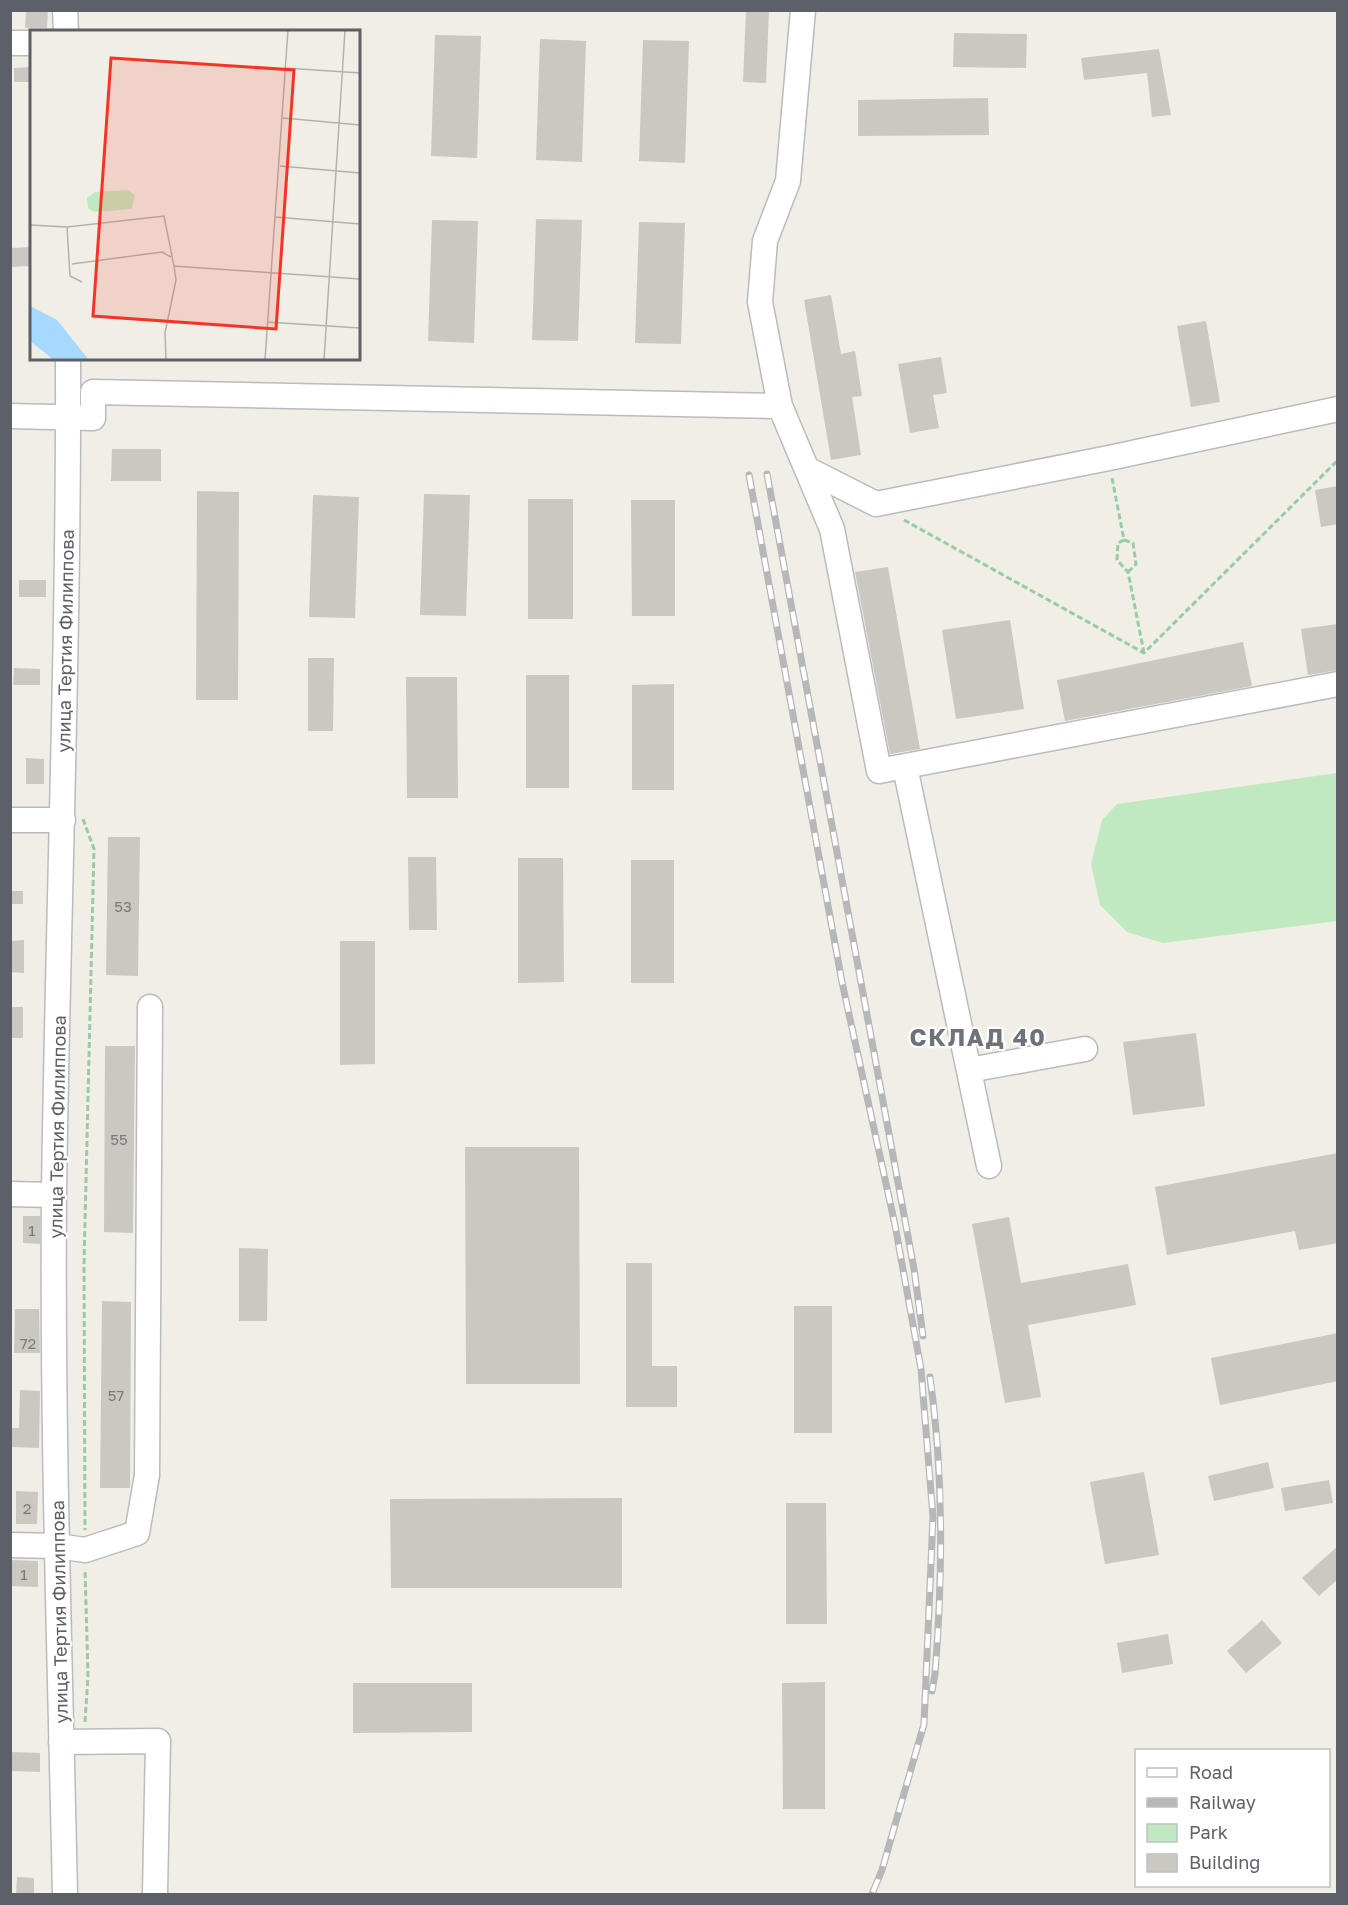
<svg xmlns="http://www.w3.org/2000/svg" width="1348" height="1905" font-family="'Golos Text',sans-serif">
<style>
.green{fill:#c1e9c0}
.building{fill:#cbc8c2}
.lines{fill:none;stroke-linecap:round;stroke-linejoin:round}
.minor-casing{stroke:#b8bbc0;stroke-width:27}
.path{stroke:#98cba7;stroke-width:3;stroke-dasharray:6 3;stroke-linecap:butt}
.minor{stroke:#fff;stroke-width:24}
.rail-casing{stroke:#b6b7b8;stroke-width:7}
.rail{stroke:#fff;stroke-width:4.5;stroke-dasharray:14;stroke-linecap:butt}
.labels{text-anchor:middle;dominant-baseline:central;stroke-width:4.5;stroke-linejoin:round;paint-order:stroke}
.number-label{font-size:15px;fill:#787b7e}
.street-label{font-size:18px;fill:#5d6167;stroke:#fff}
.district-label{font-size:24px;font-weight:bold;letter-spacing:1.5px;fill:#6e7379;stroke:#fff}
.inset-road{fill:none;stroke:#b1b2af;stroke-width:1.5}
.view{fill:#f53426;fill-opacity:0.15;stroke:#f53426;stroke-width:3}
.inset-edge{fill:none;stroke:#5d6167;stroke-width:3}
</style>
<rect width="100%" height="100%" fill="#f0eee5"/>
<path class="green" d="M 1337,773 L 1337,921 L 1163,943 L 1127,932 L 1100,905 L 1091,864 L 1102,820 L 1117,804 Z"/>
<path class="building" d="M 26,10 L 48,10 L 47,28 L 25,28 Z
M 746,10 L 769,10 L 766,83 L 743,82 Z
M 954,33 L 1027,34 L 1026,68 L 953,67 Z
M 435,35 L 481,36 L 477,158 L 431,156 Z
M 540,39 L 586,41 L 582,162 L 536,160 Z
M 643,40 L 689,41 L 685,163 L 639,161 Z
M 1159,49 L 1171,115 L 1152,117 L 1147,73 L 1084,80 L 1081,58 Z
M 32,67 L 32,82 L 14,82 L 14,68 Z
M 988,98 L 989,135 L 858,136 L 858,100 Z
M 536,219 L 582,220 L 578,341 L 532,340 Z
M 432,220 L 478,221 L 474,343 L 428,341 Z
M 639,222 L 685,223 L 681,344 L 635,343 Z
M 32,247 L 32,266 L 11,267 L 11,248 Z
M 831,295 L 841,354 L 855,351 L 862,396 L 852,397 L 861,455 L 831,460 L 804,300 Z
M 1206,321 L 1220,402 L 1191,407 L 1177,326 Z
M 941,357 L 947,393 L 933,395 L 939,428 L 910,433 L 898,364 Z
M 112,449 L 161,449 L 161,481 L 111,481 Z
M 1338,486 L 1338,524 L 1321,527 L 1315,490 Z
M 197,491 L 239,492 L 238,700 L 196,700 Z
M 424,494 L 470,495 L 466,616 L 420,615 Z
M 313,495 L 359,497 L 355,618 L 309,617 Z
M 528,499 L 573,499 L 573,619 L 528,619 Z
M 631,500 L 675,500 L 675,616 L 632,616 Z
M 888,567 L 920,749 L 890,754 L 855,572 Z
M 19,580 L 46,580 L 46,597 L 19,597 Z
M 1010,620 L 1024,709 L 956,719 L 942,630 Z
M 1338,624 L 1338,670 L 1308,675 L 1301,629 Z
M 1243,642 L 1252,686 L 1065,721 L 1057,680 Z
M 308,658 L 334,658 L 333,731 L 308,731 Z
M 14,668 L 40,669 L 40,685 L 13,685 Z
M 526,675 L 569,675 L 569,788 L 526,788 Z
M 406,677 L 457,677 L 458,798 L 407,798 Z
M 674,684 L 674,790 L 632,790 L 632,685 Z
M 26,758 L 44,759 L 44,784 L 26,784 Z
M 108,837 L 140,837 L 138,976 L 106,975 Z
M 408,857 L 436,857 L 437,930 L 409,930 Z
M 518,858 L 563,858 L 564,982 L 518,983 Z
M 631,860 L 674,860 L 674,983 L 631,983 Z
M 10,891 L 23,891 L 23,904 L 10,904 Z
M 24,940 L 24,973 L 10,972 L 10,941 Z
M 340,941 L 375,941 L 375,1064 L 340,1065 Z
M 10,1007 L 23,1007 L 23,1038 L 10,1038 Z
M 1196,1033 L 1205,1106 L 1133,1115 L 1123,1042 Z
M 105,1046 L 135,1046 L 133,1233 L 104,1232 Z
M 465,1147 L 579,1147 L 580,1384 L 466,1384 Z
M 1338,1153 L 1338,1243 L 1299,1250 L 1295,1231 L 1167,1255 L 1155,1187 Z
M 23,1216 L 40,1216 L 40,1244 L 23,1243 Z
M 1009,1217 L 1021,1283 L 1128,1264 L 1136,1305 L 1028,1325 L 1041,1397 L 1005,1403 L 972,1224 Z
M 239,1248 L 268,1249 L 267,1321 L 239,1321 Z
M 626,1263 L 652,1263 L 652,1366 L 677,1366 L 677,1407 L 626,1407 Z
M 102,1301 L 131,1302 L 130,1488 L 100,1488 Z
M 794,1306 L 832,1306 L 832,1433 L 794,1433 Z
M 15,1309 L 39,1309 L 40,1353 L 14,1353 Z
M 1338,1333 L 1338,1381 L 1220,1405 L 1211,1358 Z
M 20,1390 L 40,1391 L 39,1448 L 12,1447 L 12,1428 L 19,1428 Z
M 1268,1462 L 1274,1488 L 1214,1501 L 1208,1476 Z
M 1144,1472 L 1159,1555 L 1105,1564 L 1090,1482 Z
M 1329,1480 L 1333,1503 L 1285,1511 L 1281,1488 Z
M 16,1491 L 38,1492 L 37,1524 L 16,1524 Z
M 622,1498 L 622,1588 L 391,1588 L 390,1499 Z
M 786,1503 L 826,1503 L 827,1624 L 786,1624 Z
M 1338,1546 L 1338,1579 L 1319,1596 L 1302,1578 Z
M 10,1560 L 38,1561 L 38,1587 L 10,1586 Z
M 1262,1620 L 1282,1643 L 1246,1673 L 1227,1651 Z
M 1168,1634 L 1173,1664 L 1122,1673 L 1117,1643 Z
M 825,1682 L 825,1809 L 783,1809 L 782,1683 Z
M 353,1683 L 472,1683 L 472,1732 L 353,1733 Z
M 10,1752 L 40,1753 L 40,1772 L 10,1771 Z
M 17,1877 L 34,1878 L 34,1894 L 16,1894 Z"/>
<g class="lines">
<g class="minor-casing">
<path id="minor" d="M 65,10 L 66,32
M 10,43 L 32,43
M 780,406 L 832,529 L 879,771 L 1338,684
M 10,416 L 93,418 L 93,392 L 780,406 L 760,302 L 765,241 L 788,181 L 803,10
M 807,469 L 876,504 L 1109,458 L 1338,409
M 905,767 L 989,1166
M 10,820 L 63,820
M 969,1070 L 1085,1049
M 10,1194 L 54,1195
M 10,1545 L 57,1546 L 85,1550 L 137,1533 L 147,1475 L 150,1007
M 61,1742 L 158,1741 L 155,1894
M 65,1894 C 60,1661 52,1426 54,1192 C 58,914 69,636 68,358"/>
</g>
<path class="path" d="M 1112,478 L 1124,540 L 1118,543 L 1117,560 L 1128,572 L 1144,653
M 904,520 L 1144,653 L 1338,460
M 1124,540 L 1133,543 L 1136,564 L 1128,572
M 83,819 L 94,849 L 84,1264 L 85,1530
M 85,1722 L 88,1676 L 85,1569"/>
<use href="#minor" class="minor"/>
<g class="rail-casing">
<path id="rail" d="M 767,474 L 914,1269 L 923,1336
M 749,475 L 842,982 L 895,1225 L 921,1369 L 933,1517 L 924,1724 L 882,1870 L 872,1894
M 930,1377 C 944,1476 943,1574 935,1674 L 932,1691"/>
</g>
<use href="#rail" class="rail"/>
</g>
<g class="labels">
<g class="number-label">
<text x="123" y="906">53</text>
<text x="119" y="1139">55</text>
<text x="32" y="1230">1</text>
<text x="28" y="1343">72</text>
<text x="116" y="1395">57</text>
<text x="27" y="1508">2</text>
<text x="24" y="1574">1</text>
</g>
<g class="street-label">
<text transform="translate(65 641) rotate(-89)">улица Тертия Филиппова</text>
<text transform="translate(57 1127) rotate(-89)">улица Тертия Филиппова</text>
<text transform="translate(59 1612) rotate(-91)">улица Тертия Филиппова</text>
</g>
<g class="district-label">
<text x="978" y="1036">СКЛАД 40</text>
</g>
</g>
<g transform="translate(30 30)">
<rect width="330" height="330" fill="#f0eee5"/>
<path d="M 97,160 L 105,165 L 102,179 L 64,182 L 58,178 L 57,168 L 65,162 Z" fill="#c1e9c0"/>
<path d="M 0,276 L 27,290 L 59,330 L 24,330 L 0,311 Z" fill="#a6d9ff"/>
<path class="inset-road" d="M 255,38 L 330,43M 253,88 L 330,95M 250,136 L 330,143M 245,187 L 330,194M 0,195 L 37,197 L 134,186 L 144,236M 37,197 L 40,246 L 52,252M 42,234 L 132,222 L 141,227M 237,292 L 330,298M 136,330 L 135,303 L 146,250 L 144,236 L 330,249M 235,330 L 258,0M 294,330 L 315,0"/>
<path class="view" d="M 81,28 L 264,40 L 246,299 L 63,286 Z"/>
<rect width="330" height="330" class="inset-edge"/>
</g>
<rect width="1348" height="1905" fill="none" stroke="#5d6167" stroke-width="24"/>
<rect x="1135" y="1749" width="195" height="138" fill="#ffffff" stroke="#bec0c2" stroke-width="1.5"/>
<rect x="1147" y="1768" width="30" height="9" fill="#ffffff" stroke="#bec0c2" stroke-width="1.5"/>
<text x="1189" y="1779" font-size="18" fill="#5d6167">Road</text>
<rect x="1147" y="1798" width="30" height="9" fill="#b6b7b8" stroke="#bec0c2" stroke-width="1.5"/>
<text x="1189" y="1809" font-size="18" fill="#5d6167">Railway</text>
<rect x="1147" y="1824" width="30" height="18" fill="#c1e9c0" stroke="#bec0c2" stroke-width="1.5"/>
<text x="1189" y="1839" font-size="18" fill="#5d6167">Park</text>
<rect x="1147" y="1854" width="30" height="18" fill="#cbc8c2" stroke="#bec0c2" stroke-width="1.5"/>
<text x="1189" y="1869" font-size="18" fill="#5d6167">Building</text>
</svg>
